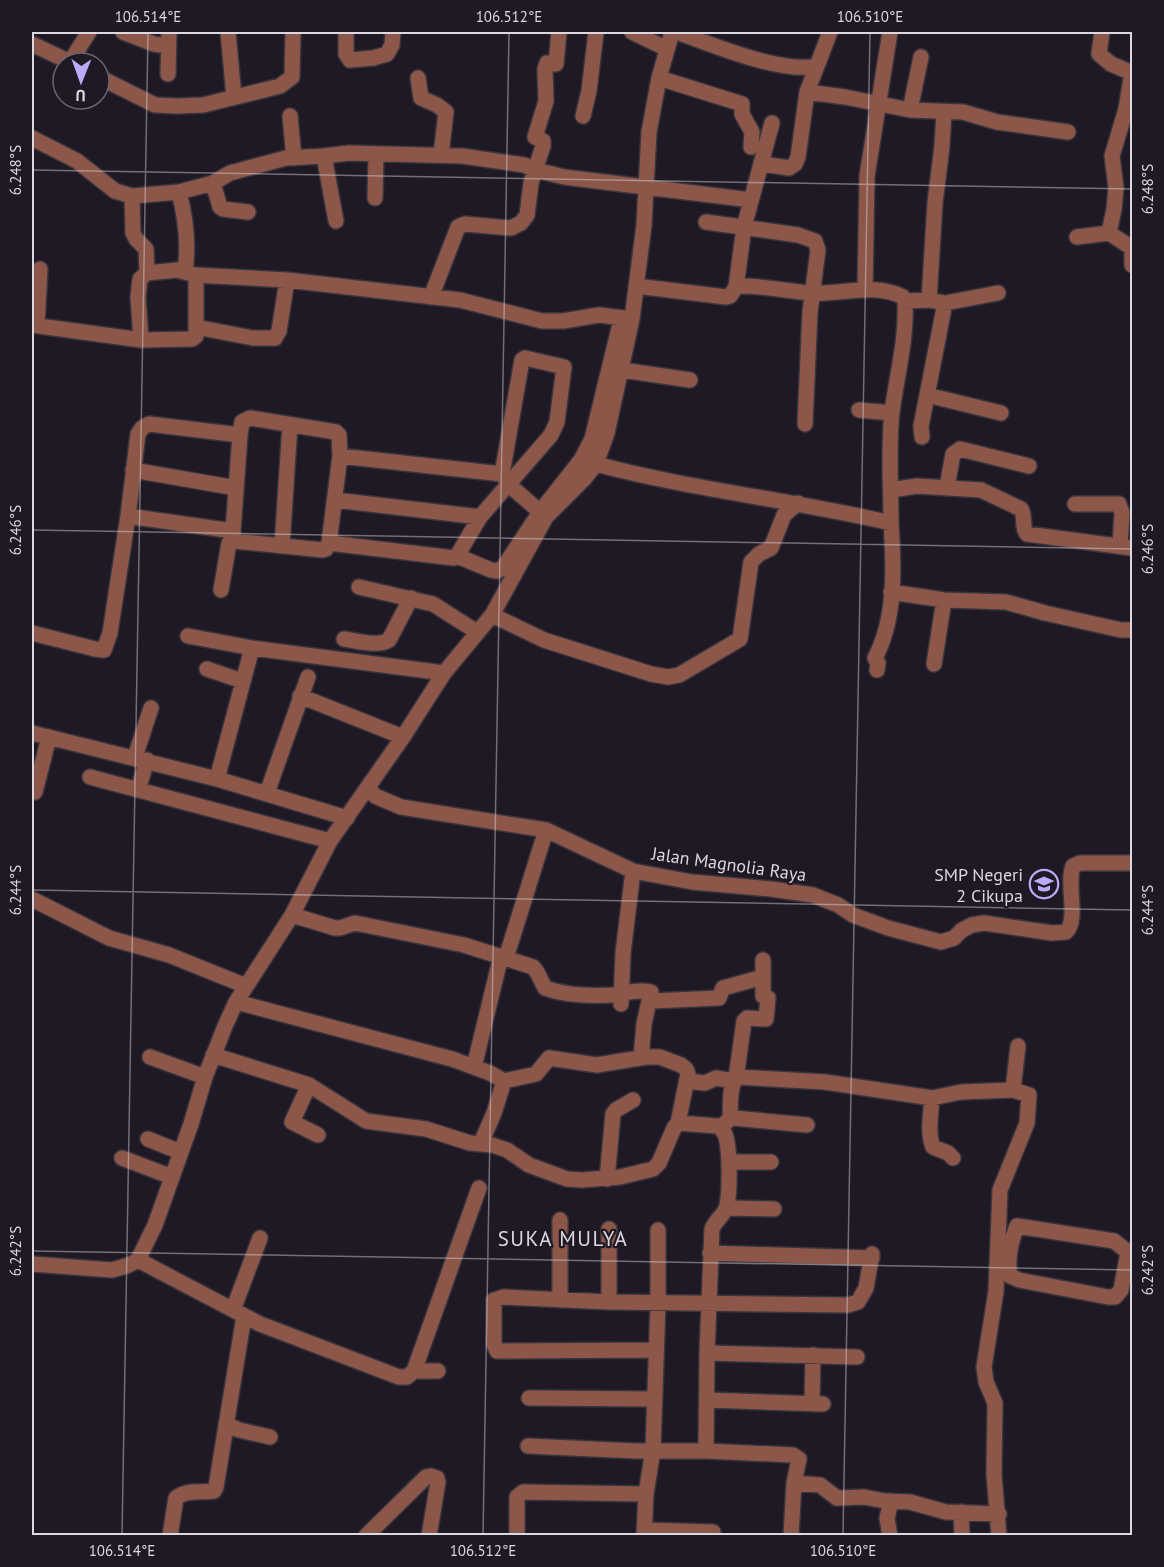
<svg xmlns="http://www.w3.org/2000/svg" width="1164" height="1567" font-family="'PT Sans',sans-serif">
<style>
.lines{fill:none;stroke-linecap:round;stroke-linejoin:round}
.minor-casing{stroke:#38343e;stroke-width:18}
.minor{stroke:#8c5648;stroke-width:15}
.ticks{fill:none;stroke:#dbd8e0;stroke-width:1.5;stroke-opacity:0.45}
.labels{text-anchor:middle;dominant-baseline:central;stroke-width:4.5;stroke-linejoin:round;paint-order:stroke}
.street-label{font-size:18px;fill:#dbd8e0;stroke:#1e1924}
.poi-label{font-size:18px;fill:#dbd8e0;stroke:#1e1924;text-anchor:end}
.quarter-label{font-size:21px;letter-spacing:1.5px;fill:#dbd8e0;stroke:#1e1924}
.neatline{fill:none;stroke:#dbd8e0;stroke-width:2}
.ticks-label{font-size:15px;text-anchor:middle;fill:#dbd8e0}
</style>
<rect width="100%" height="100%" fill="#1e1924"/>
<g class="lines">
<g class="minor-casing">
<path id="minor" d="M 123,32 L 154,44 L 168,46
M 228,32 L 234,97
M 346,32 L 346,54 L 350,60 L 373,58 L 387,54 L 392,45 L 393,32
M 632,32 L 667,49
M 676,32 C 712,44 780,74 817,66 L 830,32
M 1102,32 L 1099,54 L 1111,64 L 1132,73
M 32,44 L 72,63
M 70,62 L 89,32
M 817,66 L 807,92 L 845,97 L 910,110 L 963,112 L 997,122 L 1068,132
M 168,74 L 169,32
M 99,77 L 155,105 L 177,106 L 203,105 L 280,86 L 292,77 L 293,32
M 418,78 L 421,98 L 437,105 L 446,112 L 441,155
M 659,78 L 742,104 L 742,114 L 752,132 L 751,147
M 910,110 L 921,57
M 290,116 L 294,158
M 583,116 L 589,91 L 596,32
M 32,138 L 77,161 L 115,191 L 132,196 L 179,192 L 213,183 L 230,173 L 286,158 L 324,156 L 349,153 L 462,156 L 524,165 L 536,170 L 564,177 L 751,200
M 324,156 L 336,221
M 762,164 L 789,168 L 795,164 L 798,157 L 807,92
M 213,183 L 220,207 L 223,209 L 248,212
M 179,192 C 186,219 189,244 185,271
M 132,196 L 133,233 L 136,239 L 146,249 L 147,273
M 375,198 L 376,155
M 706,222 L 798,235 L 815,241 L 818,250 L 810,312 L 805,424
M 1109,233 L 1114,209 L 1116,188 L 1112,156 L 1126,109 L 1132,72
M 1077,237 L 1109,233 L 1132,248
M 1132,250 L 1132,265
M 636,286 L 726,297 L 730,296 L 736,287 L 741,286 C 764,286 787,291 811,293 C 841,295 874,282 903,297 L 905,301 C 907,339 897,374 892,412 C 888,449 891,486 891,523
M 736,287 L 744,227 L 772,123
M 865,290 L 867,176 L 890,32
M 431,297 L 458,227 L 465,224 L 511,228 L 521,223 L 527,215 L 531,183 L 543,146 L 543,141 L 535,137 L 546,101 L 545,69 L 547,63 L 556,64 L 559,32
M 929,300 L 935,203 L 942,146 L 944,112
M 905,301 L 929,300 L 945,303 L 998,293
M 32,325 L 141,340 L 192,339 L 196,336 L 196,275
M 37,325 L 40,269
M 196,327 L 253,338 L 275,338 L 279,331 L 287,280
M 141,340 L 138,297 L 140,279 L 147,273 L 177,270 L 196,275 L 287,280 L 460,300 L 542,321 L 563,321 L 599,315 L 632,319
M 622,370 L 690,380
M 927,395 L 1001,413
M 859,410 L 892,413
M 922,437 L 921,426 L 945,303
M 340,456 L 502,474
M 596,464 C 693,490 793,500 891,523 C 894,568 896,618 875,658 L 878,663 L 877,670
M 133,470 L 236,488
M 947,487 L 953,454 L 960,449 L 1029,466
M 891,490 L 917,486 L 981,490 L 1021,509 C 1026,517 1021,527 1027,534 L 1132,548
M 335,500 L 480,517
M 1075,504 L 1119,504 L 1122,513 L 1120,546
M 128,516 L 138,434 L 142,428 L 149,424 L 240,435
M 233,531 L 240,435 L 242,422 L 250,418 L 336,432 L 339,435 L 340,456 L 329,543
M 282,546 L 290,425
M 457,556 L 491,570 L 497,571 L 503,568 L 540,512 L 581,460 L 592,439 L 619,328
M 359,587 L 433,604 L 477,632
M 221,590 L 229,543 L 233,540
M 891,592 L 944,600 L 1006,602 L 1045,613 L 1121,630 L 1132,630
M 492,615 L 544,640 L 651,674 L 668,677 L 679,675 L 740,639 L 751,562 L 759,554 L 771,548 L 784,515 L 798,503
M 32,633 L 95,649 L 104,650 L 110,633 L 128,516 L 233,531 L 234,541 L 323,550 L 326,549 L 329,543 L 454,558 L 457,556 L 480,517 L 551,435 L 557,422 L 564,367 L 525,358 L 522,360 L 502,474 L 508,484 L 546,517
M 188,636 L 252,648 L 444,673
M 344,639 C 357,641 377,647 389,640 L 411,598
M 934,664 L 944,600
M 207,669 L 242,681
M 300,696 L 403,737
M 32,733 L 217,779 L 347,818
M 135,757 L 151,708
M 90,777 L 330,841
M 217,779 L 252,648
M 368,787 L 375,796 L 401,807 L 546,830 L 633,871 L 692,882 L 771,889 L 813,895 L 838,905 L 853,915 L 888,928 L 941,942 L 954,938 L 962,930 L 972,925 L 984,923 L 1052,933 L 1066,932 C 1079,920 1066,884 1073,866 L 1080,863 L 1132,863
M 138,790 L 147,760
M 35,792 L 49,737
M 267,793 L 308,677
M 32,899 L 109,938 L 169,955 L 246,986
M 292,915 L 335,928 L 340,928 L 355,923 L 464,945 L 533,967 L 537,972 L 545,988 C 564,995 592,996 613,995 C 626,993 638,989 651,992 L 644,1024 L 641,1058
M 506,958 L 546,830
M 651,1001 L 719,998 L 723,988 L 763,977 L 763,960
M 236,1002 L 452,1059 L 490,1073 L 504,1081
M 621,1004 L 623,953 L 633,871
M 213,1055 L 309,1085 L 366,1121 L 426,1129 L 470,1143 L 492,1145 L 507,1150 L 529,1165 L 567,1179 L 582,1180 L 620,1177 L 653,1169 L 659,1163 L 674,1128 L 678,1123 L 718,1126 C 721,1129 725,1132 726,1137 C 730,1152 730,1190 727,1205 C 726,1214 715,1220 712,1229 L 707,1353 L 706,1451
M 150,1057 L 205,1077
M 474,1067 L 501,956
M 736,1078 L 744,1021 L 747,1018 L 766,1019 L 768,998 L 763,996 L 763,977
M 687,1081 L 705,1083 L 716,1078 L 734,1081
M 309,1085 L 292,1122 L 318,1135
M 1013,1090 L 1018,1046
M 932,1098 C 931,1115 927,1132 933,1147 L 948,1153 L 953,1158
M 730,1119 C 731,1106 728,1085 738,1077 L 825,1082 L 932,1098 L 961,1092 L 1013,1090 L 1029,1095 L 1027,1123 L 1000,1190 L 996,1291 L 984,1367 L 986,1382 L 995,1403 L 994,1474 L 999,1536
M 723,1125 L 730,1119 L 734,1118 L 807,1125
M 148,1139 L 180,1152
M 481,1143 L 494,1113 L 504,1081 L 536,1074 L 549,1058 L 597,1065 L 646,1057 L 660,1057 L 681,1065 L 686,1069 L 688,1074 L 678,1123
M 122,1158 L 172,1177
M 729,1162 L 771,1162
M 607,1179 L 613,1114 L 616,1110 L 633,1100
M 727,1208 L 774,1209
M 1017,1226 L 1114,1241 L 1128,1252 L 1121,1290 L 1115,1297 L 1108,1297 L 1019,1280 L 1010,1276 C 1007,1260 1011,1241 1017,1226 Z
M 710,1253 L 872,1258
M 138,1260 L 260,1324 L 399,1377 L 407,1377 L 414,1371 L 479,1188
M 32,1264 L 112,1270 L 129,1265 L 138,1260 L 155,1225 L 191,1124 L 205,1077 L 225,1026 L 236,1002 L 292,915 L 330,841 L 403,737 L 444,673 L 492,615 L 546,517 L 584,479 L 596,464 L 607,433 L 632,319 L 644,225 L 649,132 L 659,78 L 672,32
M 560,1300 L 560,1220
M 609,1302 L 609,1229
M 233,1310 L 260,1238
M 656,1350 L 497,1351 L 494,1344 L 494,1300 L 503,1297 L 609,1302 L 848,1305 L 858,1302 L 866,1288 L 872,1254
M 707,1353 L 857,1357
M 414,1371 L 438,1371
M 529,1398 L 654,1399
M 707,1400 L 823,1404
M 812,1403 L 813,1355
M 226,1424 L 239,1430 L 270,1437
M 528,1446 L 636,1451 L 706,1451 L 793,1455 L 799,1459 L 794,1483 L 820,1485 L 837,1498 L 864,1497 L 885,1501 L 910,1502 L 946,1512 L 999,1514
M 961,1512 L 962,1536
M 645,1530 L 713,1532
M 170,1536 L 176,1498 C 187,1489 201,1493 214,1491 L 216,1487 L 244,1316
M 366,1536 L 426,1477 L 431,1476 L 437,1478 L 438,1482 L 429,1536
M 517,1536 L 517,1497 L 523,1492 L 646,1494
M 644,1536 L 646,1494 L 653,1450 L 658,1303 L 658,1230
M 791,1536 L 794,1483
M 890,1536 L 887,1518 L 891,1501"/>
</g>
<use href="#minor" class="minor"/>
</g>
<path class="ticks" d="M 32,170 L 1132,189M 32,530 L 1132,549M 32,890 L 1132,910M 32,1251 L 1132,1270M 122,1536 L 148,32M 483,1536 L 509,32M 843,1536 L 870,32"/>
<defs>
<g id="school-ring" transform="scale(1.5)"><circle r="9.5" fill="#1e1924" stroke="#b9abf7" stroke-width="1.5"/><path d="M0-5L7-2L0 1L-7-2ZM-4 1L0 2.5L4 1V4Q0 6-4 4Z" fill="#b9abf7"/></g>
</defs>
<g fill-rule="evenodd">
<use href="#school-ring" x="1044" y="884"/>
</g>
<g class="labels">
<g class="street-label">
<text transform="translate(729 864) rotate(8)">Jalan Magnolia Raya</text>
</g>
<g class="poi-label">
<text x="1023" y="874">SMP Negeri<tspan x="1023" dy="21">2 Cikupa</tspan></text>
</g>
<g class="quarter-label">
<text x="563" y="1238">SUKA MULYA</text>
</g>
</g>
<rect width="1164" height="1567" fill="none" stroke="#1e1924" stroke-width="66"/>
<g transform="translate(81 81) rotate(181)"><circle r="28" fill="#1e1924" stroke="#6a656f" stroke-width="1.5"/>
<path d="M0-4.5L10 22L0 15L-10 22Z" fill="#b9abf7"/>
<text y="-9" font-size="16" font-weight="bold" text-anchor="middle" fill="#dbd8e0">U</text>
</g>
<rect x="33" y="33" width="1098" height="1501" class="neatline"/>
<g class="ticks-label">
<text x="148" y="22">106.514°E</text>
<text x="509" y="22">106.512°E</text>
<text x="870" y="22">106.510°E</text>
<text transform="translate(16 170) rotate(-90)" y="5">6.248°S</text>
<text transform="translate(1148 189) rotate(-90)" y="5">6.248°S</text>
<text transform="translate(16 530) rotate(-90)" y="5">6.246°S</text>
<text transform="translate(1148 549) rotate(-90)" y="5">6.246°S</text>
<text transform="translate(16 890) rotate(-90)" y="5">6.244°S</text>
<text transform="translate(1148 910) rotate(-90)" y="5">6.244°S</text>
<text transform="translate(16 1251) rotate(-90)" y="5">6.242°S</text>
<text transform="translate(1148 1270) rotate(-90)" y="5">6.242°S</text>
<text x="122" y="1556">106.514°E</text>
<text x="483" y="1556">106.512°E</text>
<text x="843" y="1556">106.510°E</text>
</g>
</svg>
